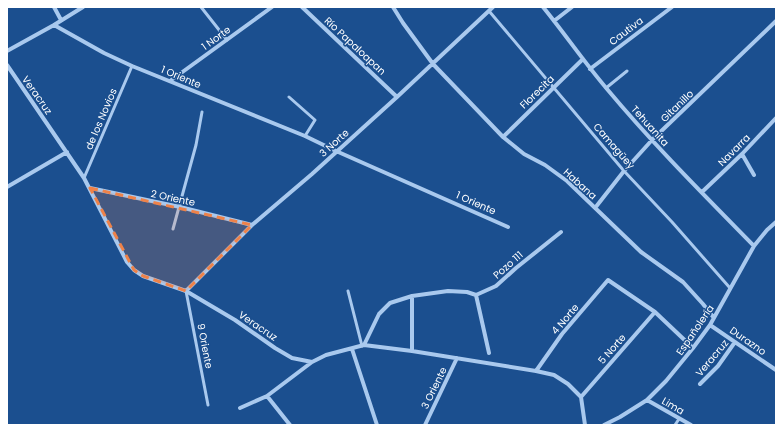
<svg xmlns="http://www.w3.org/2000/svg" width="783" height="432" font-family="Poppins,sans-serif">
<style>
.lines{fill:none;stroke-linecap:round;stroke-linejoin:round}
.lane{stroke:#a9c9ee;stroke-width:3}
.street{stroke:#a9c9ee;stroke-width:4}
.marked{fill:#ee8249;fill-opacity:0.2;stroke:#ee8249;stroke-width:3;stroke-dasharray:8 5;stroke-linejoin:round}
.labels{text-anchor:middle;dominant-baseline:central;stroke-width:3;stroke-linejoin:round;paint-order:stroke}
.street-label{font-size:10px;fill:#fff;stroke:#1b4f8f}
</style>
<rect width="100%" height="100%" fill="#1b4f8f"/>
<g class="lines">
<path class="lane" d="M 201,7 L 227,40
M 489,11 L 624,171 L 672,222 L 730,288
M 606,88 L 627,71
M 289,97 L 315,120 L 305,136
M 84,178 L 132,66
M 173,229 L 196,145 L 202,112
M 186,291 L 208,405
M 348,291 L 362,346
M 675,425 L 679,419"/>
<path class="street" d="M 54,7 L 61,20
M 302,7 L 397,97
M 393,7 L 403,23 L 433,64 L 503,137 L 524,154 L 545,165 L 567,181 L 641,252 L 683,282 L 703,304 L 714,318
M 543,7 C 565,34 584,62 607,89 C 653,144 704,195 754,246
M 554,21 L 572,7
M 54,25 L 104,53 L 132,66 L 305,136 L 336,151 L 508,227
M 7,51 L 54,25 L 83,7
M 7,65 L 84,178 L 127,262 L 134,270 L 143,276 L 186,291 L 235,320 L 275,348 L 292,358 L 312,362 L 326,355 L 364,345 L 412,351 L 536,371 L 554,375 L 568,384 L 581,397 L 585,425
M 590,69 L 672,7
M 170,81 L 272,7
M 503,137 L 583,59
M 742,154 L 754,175
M 7,187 L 67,152
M 90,188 L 180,207 L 252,225
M 702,192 L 742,154 L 776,118
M 595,208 L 624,171 L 652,140 L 776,21
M 186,291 L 252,225 L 312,174 L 397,97 L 493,7
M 476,295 L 489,353
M 412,296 L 412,351
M 710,325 L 776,370
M 364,345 L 379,314 L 390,303 L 412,296 L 448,291 L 467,292 L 476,295 L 496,286 L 516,268 L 561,232
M 352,349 L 377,425
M 536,371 L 562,334 L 608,280 L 655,312 L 693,348
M 700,384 L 718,366 L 735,342
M 267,396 L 290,425
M 581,397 L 655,312
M 647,400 L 691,425
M 240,408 L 267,396 L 312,362
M 425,425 L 457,358
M 604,425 L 620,417 L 647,400 L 666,381 L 693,348 L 710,325 L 754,246 L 767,230 L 776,222"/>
</g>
<path class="marked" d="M 90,188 L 252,225 L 186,291 L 143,276 L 134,270 Z"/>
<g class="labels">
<g class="street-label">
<text transform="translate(626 31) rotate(-37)">Cautiva</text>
<text transform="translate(216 38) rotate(-36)">1 Norte</text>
<text transform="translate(355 46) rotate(43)">Río Papaloapan</text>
<text transform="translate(181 77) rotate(23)">1 Oriente</text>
<text transform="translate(537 92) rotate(-44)">Florecita</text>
<text transform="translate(37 95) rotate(55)">Veracruz</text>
<text transform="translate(677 106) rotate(-44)">Gitanillo</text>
<text transform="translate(101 119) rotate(-67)">de los Novios</text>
<text transform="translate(650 126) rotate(48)">Tehuanita</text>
<text transform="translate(334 143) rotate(-42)">3 Norte</text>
<text transform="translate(614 146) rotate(49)">Camagüey</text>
<text transform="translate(734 150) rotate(-45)">Navarra</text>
<text transform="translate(580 184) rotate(42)">Habana</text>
<text transform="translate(173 198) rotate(12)">2 Oriente</text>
<text transform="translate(476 203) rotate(24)">1 Oriente</text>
<text transform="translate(508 265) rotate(-41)">Pozo 111</text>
<text transform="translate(565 319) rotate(-50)">4 Norte</text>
<text transform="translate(258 326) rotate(34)">Veracruz</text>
<text transform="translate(695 330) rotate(-56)">Españolería</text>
<text transform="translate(748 341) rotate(35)">Durazno</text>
<text transform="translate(205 346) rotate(79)">9 Oriente</text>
<text transform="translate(612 349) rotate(-49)">5 Norte</text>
<text transform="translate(712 358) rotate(-50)">Veracruz</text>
<text transform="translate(434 388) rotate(-64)">3 Oriente</text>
<text transform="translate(673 406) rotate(30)">Lima</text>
</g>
</g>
<rect width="783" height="432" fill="none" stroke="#ffffff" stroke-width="16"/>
</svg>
